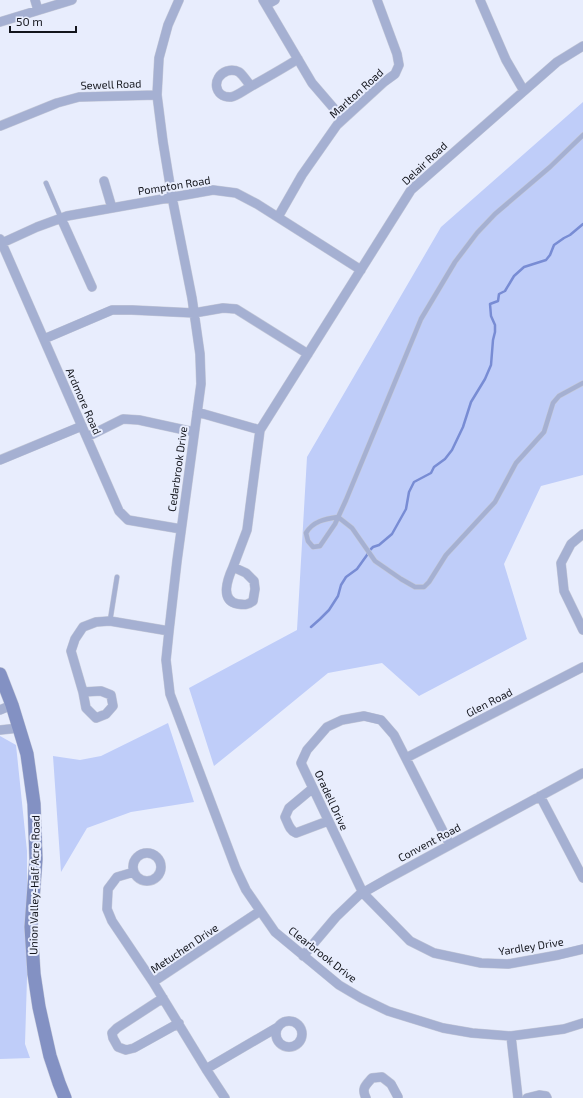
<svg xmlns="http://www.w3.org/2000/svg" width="583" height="1098" font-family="'Exo 2',sans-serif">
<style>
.green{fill:#bfcdf9}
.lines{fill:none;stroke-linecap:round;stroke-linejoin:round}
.stream{stroke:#788cd4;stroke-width:2.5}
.lane-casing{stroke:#c6cad9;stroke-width:5.5}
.street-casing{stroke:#c6cad9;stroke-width:10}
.secondary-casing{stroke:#c6cad9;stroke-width:14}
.lane{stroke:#a5b0d2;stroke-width:4.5}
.street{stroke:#a5b0d2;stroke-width:9}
.secondary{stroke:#8391c3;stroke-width:13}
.labels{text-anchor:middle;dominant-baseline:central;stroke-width:4;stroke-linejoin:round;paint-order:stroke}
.street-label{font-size:11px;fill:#13151c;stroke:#e8edfd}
</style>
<rect width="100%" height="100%" fill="#e8edfd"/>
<path class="green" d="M 583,102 L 583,475 L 541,486 L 504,564 L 527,639 L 419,696 L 382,663 L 328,673 L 250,737 L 214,766 L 189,688 L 297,630 L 307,457 L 441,227 Z
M 168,723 L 194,802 L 131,812 L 87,828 L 61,872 L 53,756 L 80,760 L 101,756 Z
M 0,736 L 16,745 L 27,851 L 27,978 L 25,1044 L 30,1058 L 0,1059 Z"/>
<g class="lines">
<path class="stream" d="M 311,627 L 320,619 L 329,610 L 338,596 L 341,585 L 346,577 L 357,569 L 367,555 L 368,552 L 373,547 L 379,545 L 392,534 L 406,509 L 409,492 L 414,482 L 431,473 L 434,467 L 445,459 L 452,450 L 463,427 L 471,402 L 485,379 L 491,365 L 493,340 L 495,332 L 495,325 L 491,316 L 490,304 L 498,301 L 499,294 L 505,291 L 514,276 L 524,267 L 546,260 L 550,255 L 554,245 L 564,238 L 570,235 L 583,224"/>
<g class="lane-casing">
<path id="lane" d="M 583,135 L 550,167 L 495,214 L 477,233 L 455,262 L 421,319 L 346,500 L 335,524 L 320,546 L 313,547 L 308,541 L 306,533 C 313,521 325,519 338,517 L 352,528 L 375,561 L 401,579 L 415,587 L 424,587 L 429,582 L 446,555 L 495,502 L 516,463 L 544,432 L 553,403 L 559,396 L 583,383
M 46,183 L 61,218
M 110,621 L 117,577"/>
</g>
<g class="street-casing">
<path id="street" d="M 35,0 L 38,10
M 179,0 L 168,25 L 159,58 L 157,95 L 163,142 L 172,197 L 192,298 L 200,354 L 201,384 L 177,561 L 169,631 L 166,660 L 170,694 L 236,869 L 246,890 L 275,932 L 339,985 L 361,998 L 388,1011 L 443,1028 L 472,1033 L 511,1036 L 564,1029 L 583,1023
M 263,0 L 266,5 L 275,0
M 480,0 L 506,60 L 524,91
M 266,5 L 312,83 L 343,119
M 0,22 L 72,0
M 251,86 C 247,82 244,76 239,72 C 235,70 231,70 227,71 C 211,77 214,98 231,97 C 237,96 244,90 250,87 C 266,78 282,69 298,59
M 0,126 L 57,103 L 79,97 L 157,95
M 104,181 L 112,208
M 278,217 L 302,175 L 337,125 L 384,82 L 395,74 L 399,65 L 397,54 L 377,0
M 61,218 L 92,287
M 0,239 L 119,511 L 128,520 L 181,529
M 0,244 L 37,227 L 67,216 L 213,190 L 236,193 L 257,204 L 361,270
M 44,339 L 112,310 L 132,310 L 194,313 L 223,308 L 236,309 L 308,354
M 197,412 L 260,430
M 87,437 L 123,419 L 139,420 L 194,432
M 0,460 L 82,426
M 583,534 L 571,544 L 561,563 L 564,591 L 583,630
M 233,567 L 247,530 L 260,430 L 411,190 L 557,62 L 583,46
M 233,567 L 246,573 L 254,581 L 255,589 L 253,601 C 248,605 245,605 238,604 C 219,601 228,578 233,567 Z
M 101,691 L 111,695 L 113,706 L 106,714 L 96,718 L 86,708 L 83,692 Z
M 83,692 L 71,651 L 75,639 L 83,627 L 96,622 L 110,621 L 169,631
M 0,710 L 12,705
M 0,730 L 19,728
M 406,758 L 583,667
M 313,788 L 289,808 L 285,817 C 288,823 289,830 296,833 L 328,821
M 540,796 L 583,878
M 450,845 L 394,735 L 381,720 L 364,716 L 342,720 L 327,727 L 307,750 L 301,763 L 363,893 L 410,941 L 434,953 L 481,963 L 508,964 L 558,955 L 583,949
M133 867a14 14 0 1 1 28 0a14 14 0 1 1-28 0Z
M 134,872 L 117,877 L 108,889 L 107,909 L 112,921 L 153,982 L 206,1069 L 225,1098
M 303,956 L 336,917 L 359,895 L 387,879 L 583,773
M 153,982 L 260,911
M 163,998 L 117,1028 L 112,1033 L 113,1038 L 118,1047 L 126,1050 L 134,1048 L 179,1023
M276 1034a13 13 0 1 1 26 0a13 13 0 1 1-26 0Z
M 511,1036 L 518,1098
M 206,1069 L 278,1027
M 366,1098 C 361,1088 366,1085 372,1078 L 382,1077 L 391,1084 L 398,1097
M 527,1098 L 539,1095 L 546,1096 L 547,1098"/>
</g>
<g class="secondary-casing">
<path id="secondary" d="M 0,674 L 12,705 L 27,754 L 34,804 L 36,859 L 31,927 L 34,974 L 39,1007 L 50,1056 L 59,1083 L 65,1098"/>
</g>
<use href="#lane" class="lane"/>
<use href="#street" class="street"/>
<use href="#secondary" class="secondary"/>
</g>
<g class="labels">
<g class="street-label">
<text transform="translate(111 84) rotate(-2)">Sewell Road</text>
<text transform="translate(356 93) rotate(-42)">Marlton Road</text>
<text transform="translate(424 163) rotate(-43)">Delair Road</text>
<text transform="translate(174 185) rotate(-9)">Pompton Road</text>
<text transform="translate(84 401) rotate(66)">Ardmore Road</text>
<text transform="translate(177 469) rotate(-82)">Cedarbrook Drive</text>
<text transform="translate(489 702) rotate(-27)">Glen Road</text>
<text transform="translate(332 800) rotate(65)">Oradell Drive</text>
<text transform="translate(429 842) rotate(-28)">Convent Road</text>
<text transform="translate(34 885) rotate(-89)">Union Valley-Half Acre Road</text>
<text transform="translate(531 946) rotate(-9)">Yardley Drive</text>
<text transform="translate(184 948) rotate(-34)">Metuchen Drive</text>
<text transform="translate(323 954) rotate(38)">Clearbrook Drive</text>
</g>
</g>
<path d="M10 26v6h66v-6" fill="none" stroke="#13151c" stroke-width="2"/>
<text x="16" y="26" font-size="12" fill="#13151c" stroke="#e8edfd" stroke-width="3" paint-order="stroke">50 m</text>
</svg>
